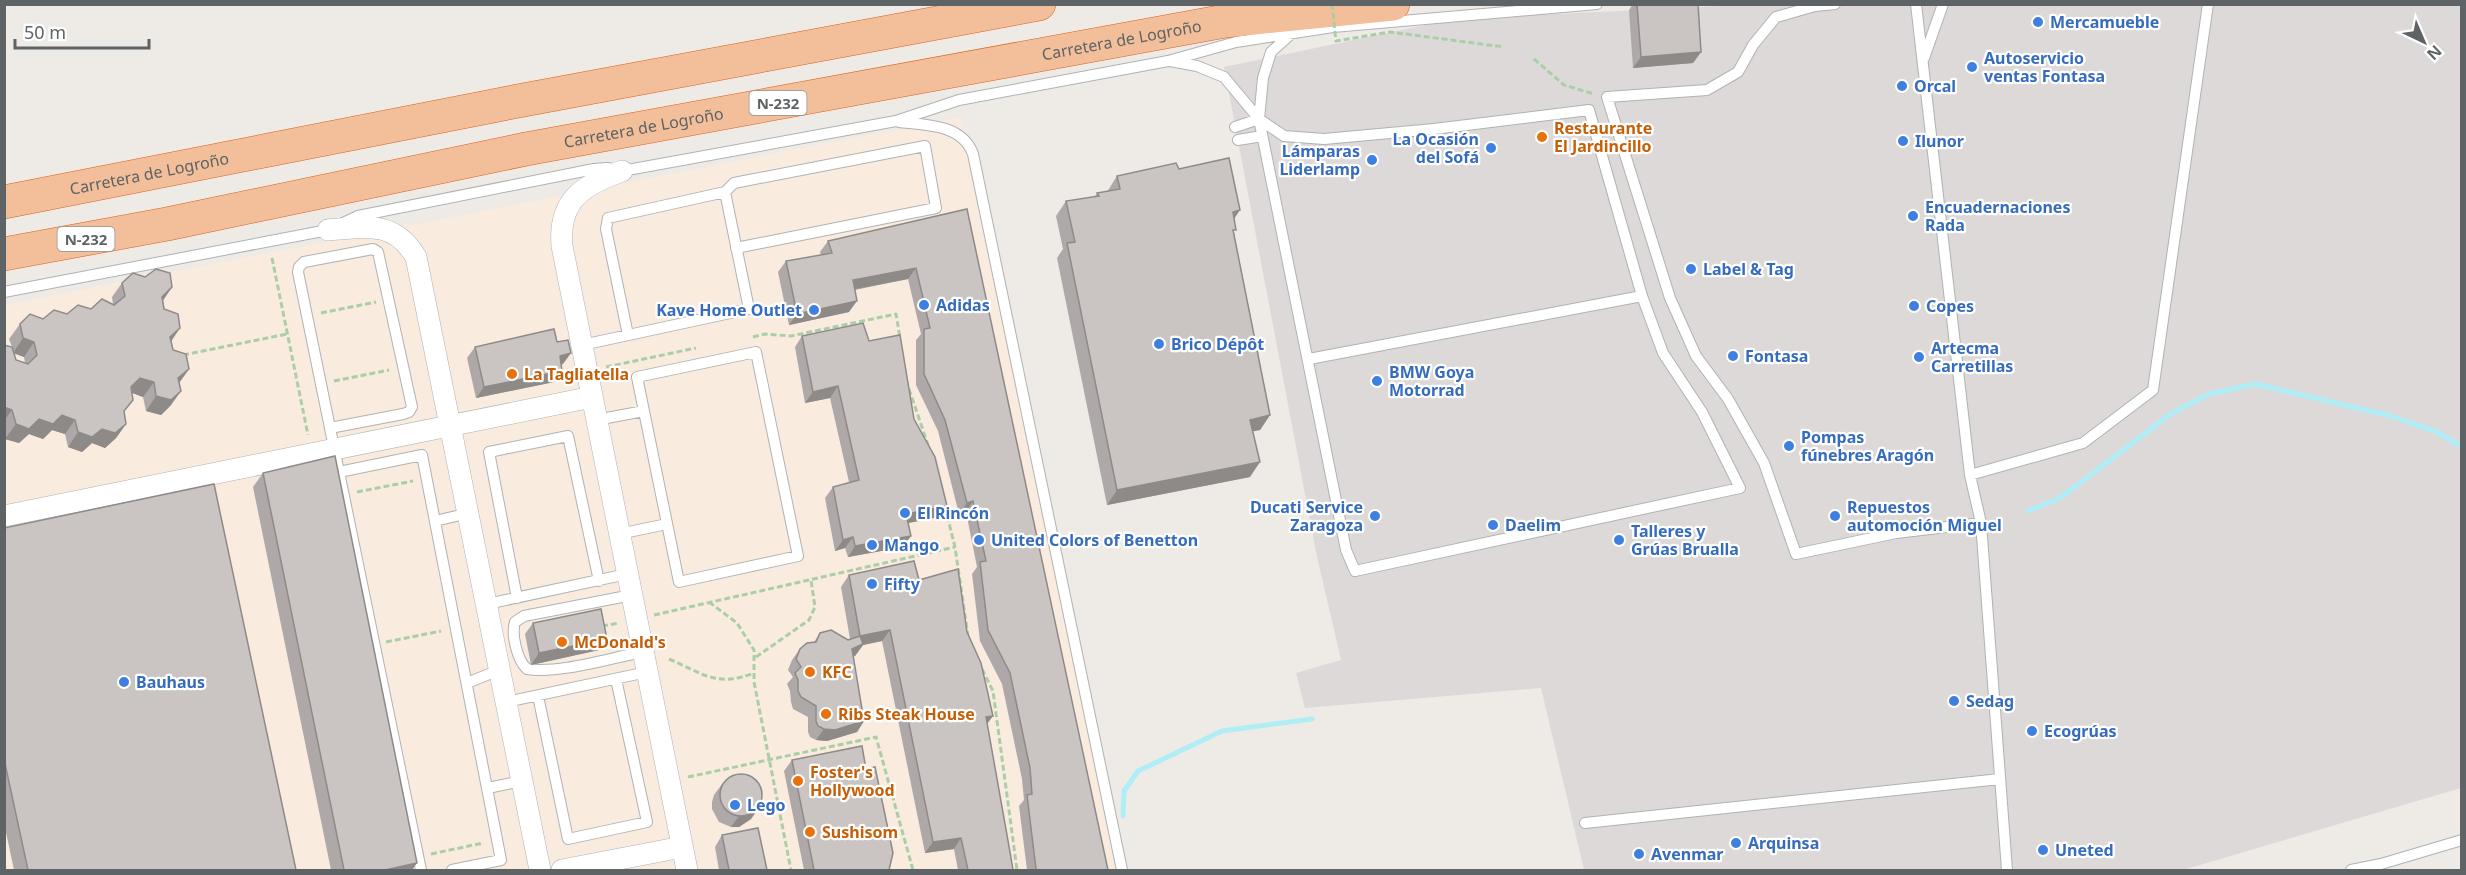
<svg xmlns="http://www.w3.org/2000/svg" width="2466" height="875" font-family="'Noto Sans',sans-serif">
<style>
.commercial{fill:#faebdf}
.industrial{fill:#ddd9d8}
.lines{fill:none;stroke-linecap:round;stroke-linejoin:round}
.stream{stroke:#afeef6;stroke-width:5}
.lane-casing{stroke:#afb2b4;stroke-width:12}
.street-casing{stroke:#afb2b4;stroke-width:22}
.highway-casing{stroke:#db5f19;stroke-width:34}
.path{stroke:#aacfa7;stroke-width:3;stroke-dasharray:6 3;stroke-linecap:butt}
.lane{stroke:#fff;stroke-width:10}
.street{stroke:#fff;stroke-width:21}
.highway{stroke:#f2bf9a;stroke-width:33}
.path-bridge{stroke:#aacfa7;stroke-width:3;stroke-dasharray:6 3;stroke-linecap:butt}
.wall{fill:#aea9a8;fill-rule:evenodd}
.shaded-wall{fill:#8d8a88}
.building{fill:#cac5c3;stroke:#8d8a88;stroke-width:1.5}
.shop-dot{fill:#3f7fe0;stroke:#fff;stroke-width:2}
.food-dot{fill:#e8710a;stroke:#fff;stroke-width:2}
.labels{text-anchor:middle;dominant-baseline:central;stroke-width:4.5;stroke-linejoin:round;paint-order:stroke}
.shield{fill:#fff;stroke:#8e9293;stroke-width:1.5}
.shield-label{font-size:15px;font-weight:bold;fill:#5e6365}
.shop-label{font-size:16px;font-weight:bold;fill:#366cbe;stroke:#fff;text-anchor:start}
.street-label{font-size:16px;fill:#5e6365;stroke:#fff}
.food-label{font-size:16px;font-weight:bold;fill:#c56008;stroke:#fff;text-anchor:start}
</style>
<rect width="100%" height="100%" fill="#eeeae6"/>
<path class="commercial" d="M 961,117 L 1127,870 L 5,870 L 4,305 Z"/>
<path class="industrial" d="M 1761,4 L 2461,5 L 2461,788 L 2183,870 L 1584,870 L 1541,688 L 1305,708 L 1296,673 L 1341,660 L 1316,552 L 1224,67 L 1454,19 Z"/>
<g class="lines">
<path class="stream" d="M 2028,511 L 2060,498 L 2172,413 L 2209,394 L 2255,384 L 2391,416 L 2437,432 L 2462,447
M 1123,816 L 1124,791 L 1138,771 L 1222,731 L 1312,719"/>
<g class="lane-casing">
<path id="lane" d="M 1835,4 L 1815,6 L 1776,17 L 1753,45 L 1738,72 L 1707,90 L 1607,97 L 1670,298 L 1696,356 L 1728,399 L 1764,463 L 1796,554 L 1896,533 L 1981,523
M 1916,4 L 1970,475 L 1981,523 L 2007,870
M 1292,33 L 1271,52 L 1263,78 L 1259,119 L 1346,550 L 1355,571 L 1740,488 L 1702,412 L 1663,353 L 1642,296
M 1924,58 L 1943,4
M 1170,61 L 1197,66 L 1224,77 L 1259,119 L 1284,136 L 1324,139 L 1434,129 L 1589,110 L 1642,296 L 1309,359
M 899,122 C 926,125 962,124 973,154 L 1122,870
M 1235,127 L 1259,119
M 1238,140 L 1262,136
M 725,192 L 734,183 L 925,146 L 936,208 L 736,248
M 373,249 L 378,252 L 412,407 L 409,412 L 403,414 L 330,428 L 298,272 L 299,267 L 304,262 Z
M 4,292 L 328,230 L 358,216 L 594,169 L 607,168 L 622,171 L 896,121 L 959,100 L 1168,61 L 1236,42 L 1333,27 L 1597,4
M 582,345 L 749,309 L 725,192 L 608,218 L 606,229 L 628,335
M 756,352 L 798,556 L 679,582 L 637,377 Z
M 596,420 L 644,411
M 330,428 L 339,472
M 1970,475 L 2083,443 L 2153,390 L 2208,4
M 435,521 L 469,513
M 619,534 L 667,524
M 632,595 L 524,616 L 515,622 C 511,634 517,660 527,669 C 560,674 609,658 643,652
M 517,598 L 489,452 L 568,436 L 599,581
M 487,604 L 627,574
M 467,683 L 499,670
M 538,696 L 568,839 L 647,822 L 616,679
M 506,702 L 647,672
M 488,788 L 522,781
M 1585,823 L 2000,779
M 421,870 L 339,472 L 422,455 L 501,860 L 452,870
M 2351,870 L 2381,864 L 2462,840"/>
</g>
<g class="street-casing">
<path id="street" d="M 622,171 C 583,185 558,200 562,246 L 687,870
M 328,230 C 366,227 394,220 416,257 L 540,870
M 4,516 L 592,397
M 562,870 L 682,847"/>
</g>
<g class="highway-casing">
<g id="highway">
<path id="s1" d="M 4,202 L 518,101 L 1039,4"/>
<path id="s2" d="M 4,254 L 167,224 L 526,149 L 1225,21 L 1393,4"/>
</g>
</g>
<path class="path" d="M 1534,59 L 1564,85 L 1594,94
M 272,258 L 308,435
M 321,313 L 376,302
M 753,337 L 765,334 L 791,336 L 896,314 L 900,338
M 183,355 L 287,334
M 606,367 L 696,348
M 334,381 L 389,370
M 909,389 L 928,445
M 357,492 L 413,481
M 945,507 L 955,547 L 968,636
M 709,602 L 737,623 L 754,650 L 754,682 L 791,870
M 654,615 L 955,547
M 602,626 L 619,623
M 386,642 L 441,631
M 756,657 L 809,620 L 815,607 L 811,580
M 669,659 C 702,673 716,688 754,673
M 982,669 L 993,691 L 1017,870
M 688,777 L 876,737 L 913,870
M 431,854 L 483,843"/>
<use href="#lane" class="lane"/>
<use href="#street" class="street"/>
<use href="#highway" class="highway"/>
<path class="path-bridge" d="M 1332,4 L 1336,41 L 1390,32 L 1504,47"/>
</g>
<path class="wall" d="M 1633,4 L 1698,4 L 1701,52 L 1693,63 L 1633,68 L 1629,10 Z
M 1179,169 L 1234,219 L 1234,233 L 1270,415 L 1260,430 L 1253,431 L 1250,477 L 1107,505 L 1057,258 L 1063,249 L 1056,216 L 1066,201 L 1095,197 L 1097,193 L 1107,192 L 1117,176 Z
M 967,209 L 1108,870 L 1027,870 L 1019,806 L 1024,800 L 1022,779 L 1002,684 L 980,641 L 972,574 L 977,567 L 966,512 L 959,514 L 938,431 L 916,385 L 916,340 L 921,334 L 908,279 L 855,290 L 849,312 L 789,325 L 778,272 L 786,261 L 821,255 L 820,252 L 828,241 Z
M 122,283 L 172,287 L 163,300 L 173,350 L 189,369 L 179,383 L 171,405 L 161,415 L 146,411 L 143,397 L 132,393 L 124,413 L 126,424 L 116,438 L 105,448 L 92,443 L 82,452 L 68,447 L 65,434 L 52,430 L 43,439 L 29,434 L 19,443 L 5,439 L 4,435 L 4,345 L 12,347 L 9,339 L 20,324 L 113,304 L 112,297 ZM 14,353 L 24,357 L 25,363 L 16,360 Z
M 802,336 L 869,341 L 914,419 L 939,517 L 908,523 L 903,547 L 848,557 L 845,548 L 835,551 L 825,498 L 833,487 L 849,482 L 830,398 L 805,403 L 795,347 Z
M 557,342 L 563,364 L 561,365 L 554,382 L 476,398 L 467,358 L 475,347 Z
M 263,473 L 417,863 L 412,870 L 331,870 L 253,487 Z
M 4,528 L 296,870 L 14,870 L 4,823 Z
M 849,575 L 919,580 L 967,632 L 987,724 L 1013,870 L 958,870 L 954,849 L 925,853 L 882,641 L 863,645 L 855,656 L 853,656 L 864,721 L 857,732 L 827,741 L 816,740 L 810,737 L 808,732 L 808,717 L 793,709 L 791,702 L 790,691 L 787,684 L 793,677 L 788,670 L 792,660 L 800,649 L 814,642 L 820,633 L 848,640 L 850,639 L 841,587 Z
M 533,623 L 607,639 L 599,650 L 531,665 L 525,634 Z
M 792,760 L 866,769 L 889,870 L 804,870 L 784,771 Z
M 722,784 L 751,819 L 739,827 L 731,827 L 719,822 L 712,809 L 712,802 L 714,795 Z
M 722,835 L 767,870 L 719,870 L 715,847 Z"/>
<path class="shaded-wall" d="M 1701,52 L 1693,63 L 1633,68 L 1641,57 Z
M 1240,210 L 1230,225 L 1233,212 Z
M 916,268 L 908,279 L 845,291 L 853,280 Z
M 172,287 L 162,302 L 162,297 Z
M 857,301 L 849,312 L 789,325 L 797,314 Z
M 180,328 L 170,343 L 170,337 Z
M 23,338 L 34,342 L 24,357 L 13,353 Z
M 571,353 L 563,364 L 552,367 L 560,356 Z
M 189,369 L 179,383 L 178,378 Z
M 562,371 L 554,382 L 476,398 L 484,387 Z
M 140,378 L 154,382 L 143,397 L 130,392 L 131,387 Z
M 838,386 L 830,398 L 805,403 L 813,392 Z
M 181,391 L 171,405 L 161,415 L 146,411 L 156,396 Z
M 4,407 L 12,410 L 4,421 Z
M 62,415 L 75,420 L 65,434 L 52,430 L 43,439 L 29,434 L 19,443 L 5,439 L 16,424 Z
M 1270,415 L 1260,430 L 1240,434 L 1250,420 Z
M 126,424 L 116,438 L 105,448 L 92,443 L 82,452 L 68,447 L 78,432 Z
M 1260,462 L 1250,477 L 1107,505 L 1117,490 Z
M 973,501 L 966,512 L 959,514 L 967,503 Z
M 947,506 L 939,517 L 898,525 L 906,514 Z
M 911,536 L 903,547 L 848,557 L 855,546 Z
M 853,537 L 845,548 L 835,551 L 843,540 Z
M 890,630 L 882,641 L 863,645 L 855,656 L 844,660 L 860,636 Z
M 607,639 L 599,650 L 531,665 L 539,653 Z
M 993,716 L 985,727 L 986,717 Z
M 864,721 L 857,732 L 827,741 L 816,740 L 824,729 Z
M 759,808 L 751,819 L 739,827 L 731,827 L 739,816 Z
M 961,838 L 954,849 L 925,853 L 933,842 Z
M 417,863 L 412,870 L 385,870 Z"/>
<path class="building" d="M 1637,4 L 1698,4 L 1701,52 L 1641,57 Z
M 1229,158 L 1240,210 L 1233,212 L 1236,230 L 1233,230 L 1270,415 L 1250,420 L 1260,462 L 1117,490 L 1067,243 L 1075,242 L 1066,201 L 1099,196 L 1097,193 L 1120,189 L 1117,176 L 1176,163 L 1179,169 Z
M 967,209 L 1108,870 L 1037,870 L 1036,869 L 1027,795 L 1032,794 L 1030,768 L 1010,673 L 988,630 L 980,562 L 986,561 L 973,501 L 967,503 L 945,420 L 924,374 L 924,329 L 930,328 L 916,268 L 853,280 L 857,301 L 797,314 L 786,261 L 832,253 L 828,241 Z
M 156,269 L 170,273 L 172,287 L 162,297 L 164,309 L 178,314 L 180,328 L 170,337 L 173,350 L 186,354 L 189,369 L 178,378 L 181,391 L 171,400 L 156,396 L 154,382 L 140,378 L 131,387 L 133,400 L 124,411 L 126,424 L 115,433 L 102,429 L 92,437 L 78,432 L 75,420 L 62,415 L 53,424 L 39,419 L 29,429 L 16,424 L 12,410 L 4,407 L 4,345 L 12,347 L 16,360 L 28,364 L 37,355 L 34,342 L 23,338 L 20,324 L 30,314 L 43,319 L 54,310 L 67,314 L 78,305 L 91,309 L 102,299 L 114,305 L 125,296 L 122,283 L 133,273 L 145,277 Z
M 863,323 L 869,341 L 900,335 L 914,419 L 935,457 L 947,506 L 906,514 L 911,536 L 855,546 L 853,537 L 843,540 L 833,487 L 859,480 L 838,386 L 813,392 L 802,336 Z
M 554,329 L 557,342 L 568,340 L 571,353 L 560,356 L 562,371 L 484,387 L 475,347 Z
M 335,456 L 417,863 L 385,870 L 344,870 L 263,473 Z
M 214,484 L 296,870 L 28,870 L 4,759 L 4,528 Z
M 914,561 L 919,580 L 958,569 L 967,632 L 981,663 L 993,716 L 986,717 L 1010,852 L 1013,870 L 968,870 L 961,838 L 933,842 L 890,630 L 860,636 L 849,575 Z
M 601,609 L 607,639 L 539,653 L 533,623 Z
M 831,630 L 848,640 L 860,636 L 863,644 L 852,649 L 864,721 L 835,730 L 824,729 L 818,726 L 816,721 L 816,706 L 801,697 L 798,691 L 798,680 L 795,673 L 801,667 L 796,659 L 800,649 L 807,643 L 816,642 L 820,633 Z
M 862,746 L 866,769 L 875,767 L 893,853 L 889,870 L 814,870 L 792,760 Z
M720 795a21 21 0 1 1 42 0a21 21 0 1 1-42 0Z
M 758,828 L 767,870 L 729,870 L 722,835 Z"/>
<g class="shop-dot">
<circle cx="2038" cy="22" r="6"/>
<circle cx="1972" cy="67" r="6"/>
<circle cx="1902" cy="86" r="6"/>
<circle cx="1903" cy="141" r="6"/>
<circle cx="1491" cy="148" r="6"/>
<circle cx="1372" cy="160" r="6"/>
<circle cx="1913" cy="216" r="6"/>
<circle cx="1691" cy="269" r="6"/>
<circle cx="924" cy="305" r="6"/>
<circle cx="1914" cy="306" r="6"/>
<circle cx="814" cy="310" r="6"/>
<circle cx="1159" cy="344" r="6"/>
<circle cx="1733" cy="356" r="6"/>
<circle cx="1919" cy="357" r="6"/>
<circle cx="1377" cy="381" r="6"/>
<circle cx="1789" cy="446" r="6"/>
<circle cx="905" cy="513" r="6"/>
<circle cx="1375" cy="516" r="6"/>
<circle cx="1835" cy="516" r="6"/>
<circle cx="1493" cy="525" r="6"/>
<circle cx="979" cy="540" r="6"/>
<circle cx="1619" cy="540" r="6"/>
<circle cx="872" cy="545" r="6"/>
<circle cx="872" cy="584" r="6"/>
<circle cx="124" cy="682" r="6"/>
<circle cx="1954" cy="701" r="6"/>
<circle cx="2032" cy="731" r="6"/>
<circle cx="735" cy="805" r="6"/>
<circle cx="1736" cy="843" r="6"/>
<circle cx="2043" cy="850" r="6"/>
<circle cx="1639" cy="854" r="6"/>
</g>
<g class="food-dot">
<circle cx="1542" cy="137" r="6"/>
<circle cx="512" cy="374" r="6"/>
<circle cx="562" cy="642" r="6"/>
<circle cx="810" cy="672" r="6"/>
<circle cx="826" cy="714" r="6"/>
<circle cx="798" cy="781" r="6"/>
<circle cx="810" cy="832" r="6"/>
</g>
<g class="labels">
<g class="shield">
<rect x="749.5" y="91" width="57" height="24" rx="4.5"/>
<rect x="57.5" y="227" width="57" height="24" rx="4.5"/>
</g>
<g class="shield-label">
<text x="778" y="103">N-232</text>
<text x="86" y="239">N-232</text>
</g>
<g class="shop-label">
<text x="2050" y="22">Mercamueble</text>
<text x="1984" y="58">Autoservicio<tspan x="1984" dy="18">ventas Fontasa</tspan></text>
<text x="1914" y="86">Orcal</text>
<text x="1479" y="139" text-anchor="end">La Ocasión<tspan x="1479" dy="18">del Sofá</tspan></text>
<text x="1915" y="141">Ilunor</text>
<text x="1360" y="151" text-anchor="end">Lámparas<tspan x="1360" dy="18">Liderlamp</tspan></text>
<text x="1925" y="207">Encuadernaciones<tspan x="1925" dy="18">Rada</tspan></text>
<text x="1703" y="269">Label &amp; Tag</text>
<text x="936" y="305">Adidas</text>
<text x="1926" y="306">Copes</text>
<text x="802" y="310" text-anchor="end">Kave Home Outlet</text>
<text x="1171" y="344">Brico Dépôt</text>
<text x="1931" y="348">Artecma<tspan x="1931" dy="18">Carretillas</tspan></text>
<text x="1745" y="356">Fontasa</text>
<text x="1389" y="372">BMW Goya<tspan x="1389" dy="18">Motorrad</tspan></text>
<text x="1801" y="437">Pompas<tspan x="1801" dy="18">fúnebres Aragón</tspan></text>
<text x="1363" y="507" text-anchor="end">Ducati Service<tspan x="1363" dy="18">Zaragoza</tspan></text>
<text x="1847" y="507">Repuestos<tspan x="1847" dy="18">automoción Miguel</tspan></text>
<text x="917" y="513">El Rincón</text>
<text x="1505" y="525">Daelim</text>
<text x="1631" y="531">Talleres y<tspan x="1631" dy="18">Grúas Brualla</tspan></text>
<text x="991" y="540">United Colors of Benetton</text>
<text x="884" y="545">Mango</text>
<text x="884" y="584">Fifty</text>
<text x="136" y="682">Bauhaus</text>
<text x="1966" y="701">Sedag</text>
<text x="2044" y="731">Ecogrúas</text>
<text x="747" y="805">Lego</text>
<text x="1748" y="843">Arquinsa</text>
<text x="2055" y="850">Uneted</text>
<text x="1651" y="854">Avenmar</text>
</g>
<g class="street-label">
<text stroke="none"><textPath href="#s2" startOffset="1138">Carretera de Logroño</textPath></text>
<text stroke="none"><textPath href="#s2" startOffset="652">Carretera de Logroño</textPath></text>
<text stroke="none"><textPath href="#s1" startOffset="148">Carretera de Logroño</textPath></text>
</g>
<g class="food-label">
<text x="1554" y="128">Restaurante<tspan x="1554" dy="18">El Jardincillo</tspan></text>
<text x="524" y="374">La Tagliatella</text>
<text x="574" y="642">McDonald's</text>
<text x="822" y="672">KFC</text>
<text x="838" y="714">Ribs Steak House</text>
<text x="810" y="772">Foster's<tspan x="810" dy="18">Hollywood</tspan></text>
<text x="822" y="832">Sushisom</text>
</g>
</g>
<rect width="2466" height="875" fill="none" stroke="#5e6365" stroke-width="12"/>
<g transform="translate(2424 42) rotate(136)" stroke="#ffffff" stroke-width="4.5" paint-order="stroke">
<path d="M0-4.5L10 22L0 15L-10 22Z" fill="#5e6365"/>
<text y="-9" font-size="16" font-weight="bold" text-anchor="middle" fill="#5e6365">N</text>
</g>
<path d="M15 39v9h134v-9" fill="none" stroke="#5e6365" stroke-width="3"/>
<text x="24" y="39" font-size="18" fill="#5e6365" stroke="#ffffff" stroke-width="4.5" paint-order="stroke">50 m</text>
</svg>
